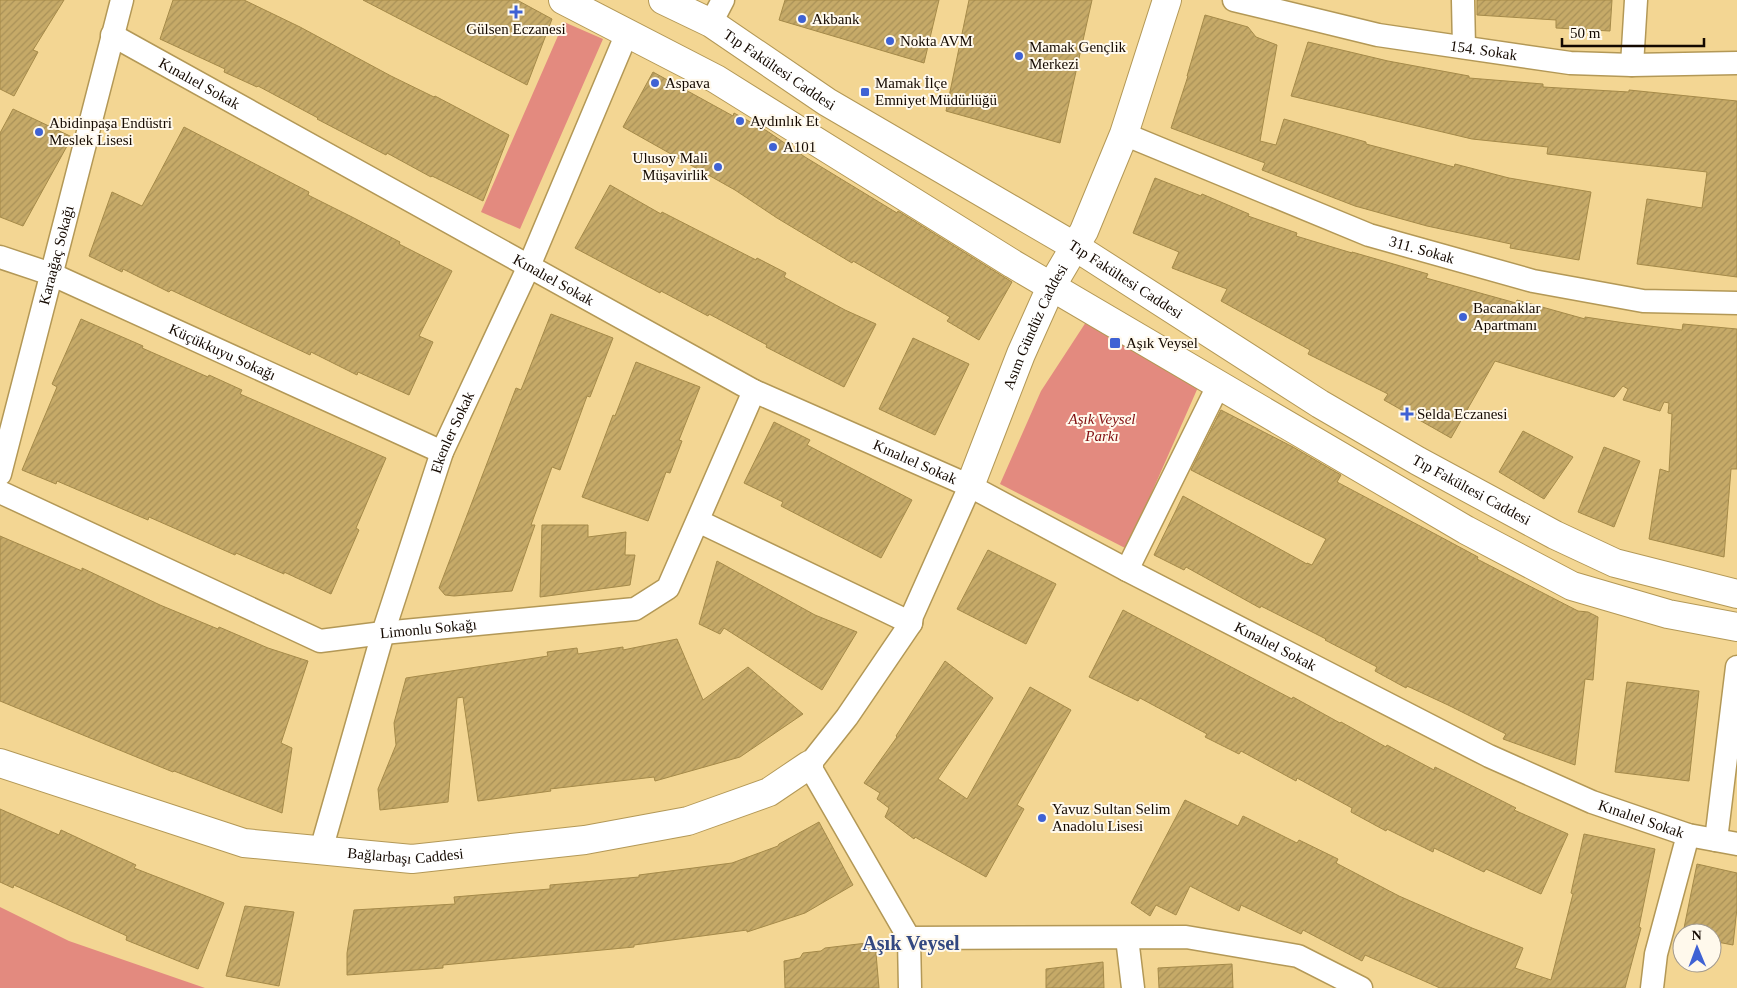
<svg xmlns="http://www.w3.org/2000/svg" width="1737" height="988" font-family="'Times New Roman',serif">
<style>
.park{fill:#e38a7f}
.building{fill:url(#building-hatch);stroke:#a58a49}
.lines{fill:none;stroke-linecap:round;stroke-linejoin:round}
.minor-casing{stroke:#b39856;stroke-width:25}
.tertiary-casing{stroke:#b39856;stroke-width:30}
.secondary-casing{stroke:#b39856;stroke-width:30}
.minor{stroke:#fff;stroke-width:22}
.tertiary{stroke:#fff;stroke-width:28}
.secondary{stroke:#fff;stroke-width:28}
.poi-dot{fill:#3f62d4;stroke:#fff9ec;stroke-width:2}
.labels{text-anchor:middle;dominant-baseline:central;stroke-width:4;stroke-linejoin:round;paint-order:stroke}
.poi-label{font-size:15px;fill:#140900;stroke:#fff9ec;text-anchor:start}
.street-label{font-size:15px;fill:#140900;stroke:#fff9ec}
.park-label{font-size:15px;font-style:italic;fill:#820f11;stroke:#fff9ec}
.district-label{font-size:20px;font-weight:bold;fill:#334881;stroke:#fff9ec}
</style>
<defs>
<pattern id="building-hatch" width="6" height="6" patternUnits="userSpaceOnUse" patternTransform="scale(1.25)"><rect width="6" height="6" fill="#c6aa68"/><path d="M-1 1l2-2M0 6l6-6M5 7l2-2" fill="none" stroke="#a99158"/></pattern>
</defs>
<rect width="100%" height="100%" fill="#f3d693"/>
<path class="park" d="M 564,22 L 603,39 L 520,229 L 481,212 Z
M 1088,319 L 1199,385 L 1127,549 L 1000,484 L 1041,391 Z
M 0,907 L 69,941 L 205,988 L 0,988 Z"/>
<path class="building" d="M 0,0 L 64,0 L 33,50 L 38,52 L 14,96 L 0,89 Z
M 173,0 L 244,0 L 300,27 L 391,76 L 434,97 L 435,96 L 509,135 L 483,201 L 432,176 L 431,177 L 387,153 L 386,155 L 317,119 L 318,118 L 258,86 L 257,87 L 224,72 L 225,69 L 160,39 Z
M 363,0 L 517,0 L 552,19 L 527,85 Z
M 785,0 L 939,0 L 924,63 L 779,20 Z
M 969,0 L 1092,0 L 1060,143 L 946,111 Z
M 1477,0 L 1612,0 L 1610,31 L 1556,28 L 1556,20 L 1477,15 Z
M 1205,15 L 1248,27 L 1256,37 L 1277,45 L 1260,141 L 1276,145 L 1284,119 L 1366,142 L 1366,144 L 1454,167 L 1455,164 L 1509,178 L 1591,192 L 1579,260 L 1510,248 L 1511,244 L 1427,226 L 1355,206 L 1262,170 L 1265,163 L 1171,128 L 1188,76 L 1187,76 Z
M 1308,42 L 1388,61 L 1469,76 L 1469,78 L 1543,84 L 1543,87 L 1629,92 L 1629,90 L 1737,101 L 1737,277 L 1637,264 L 1647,199 L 1702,208 L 1707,172 L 1547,154 L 1548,147 L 1472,139 L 1291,96 Z
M 653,72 L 733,116 L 734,113 L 767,131 L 805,157 L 897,213 L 898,211 L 1012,282 L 979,340 L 947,321 L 950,317 L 853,261 L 852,263 L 777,218 L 735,190 L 623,127 Z
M 13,109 L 72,137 L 23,226 L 0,217 L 0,133 Z
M 184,127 L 309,192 L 308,195 L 352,217 L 400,242 L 399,244 L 452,271 L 419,336 L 433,342 L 409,395 L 358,372 L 357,375 L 311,352 L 310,355 L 171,290 L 169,292 L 123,269 L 122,272 L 89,256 L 112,192 L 142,206 Z
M 1155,178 L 1201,196 L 1202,194 L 1249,214 L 1248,216 L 1297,233 L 1296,236 L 1352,253 L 1352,252 L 1428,274 L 1426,278 L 1516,303 L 1517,300 L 1585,319 L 1585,317 L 1625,323 L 1682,330 L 1683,324 L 1737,329 L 1737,469 L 1731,469 L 1724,557 L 1649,539 L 1660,469 L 1669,472 L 1672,414 L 1668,413 L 1669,403 L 1664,402 L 1660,411 L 1623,400 L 1628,389 L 1623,386 L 1614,397 L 1495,361 L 1451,438 L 1384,400 L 1388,394 L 1308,354 L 1310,350 L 1221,301 L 1227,289 L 1172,268 L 1179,252 L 1133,233 Z
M 610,185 L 661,214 L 662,212 L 756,260 L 757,258 L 786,273 L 784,277 L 845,310 L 876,324 L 844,387 L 766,347 L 767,345 L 709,314 L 708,316 L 661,291 L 660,293 L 575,248 Z
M 551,314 L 613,338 L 590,397 L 587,396 L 560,470 L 552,467 L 531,525 L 535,525 L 512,591 L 454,596 L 445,595 L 439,588 L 516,388 L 521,390 Z
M 81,319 L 143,346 L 142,348 L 208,377 L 209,375 L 242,390 L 240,394 L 386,458 L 356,528 L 359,530 L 331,594 L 284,572 L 284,574 L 236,553 L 235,555 L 149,517 L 148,520 L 57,481 L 56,484 L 22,470 L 57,387 L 52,384 Z
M 913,338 L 969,364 L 935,435 L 879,409 Z
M 636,362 L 700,387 L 679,440 L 682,441 L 670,473 L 666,472 L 648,521 L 582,497 L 613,415 L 615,416 Z
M 1221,410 L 1293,447 L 1341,475 L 1337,482 L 1437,535 L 1478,557 L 1477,559 L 1578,611 L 1588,612 L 1598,617 L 1593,680 L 1585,679 L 1575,765 L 1503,739 L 1506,734 L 1448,705 L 1407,686 L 1406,688 L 1375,671 L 1377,667 L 1325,640 L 1326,639 L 1261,606 L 1260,608 L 1186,567 L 1184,570 L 1154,555 L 1183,496 L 1307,564 L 1307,563 L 1312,565 L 1326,539 L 1191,470 Z
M 774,422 L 810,440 L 807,445 L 912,500 L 881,558 L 781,506 L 783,502 L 744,483 Z
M 1523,431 L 1573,457 L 1544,499 L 1499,472 Z
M 1604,447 L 1640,461 L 1614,527 L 1578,512 Z
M 542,525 L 588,525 L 588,537 L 626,532 L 625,555 L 635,555 L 630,585 L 540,597 Z
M 0,536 L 82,571 L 82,568 L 160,605 L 218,629 L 219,627 L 268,648 L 308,661 L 281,743 L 292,748 L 282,813 L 174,771 L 173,772 L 0,701 Z
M 988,550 L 1056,584 L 1026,644 L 957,609 Z
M 717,561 L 815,615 L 857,632 L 822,690 L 724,628 L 720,634 L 699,624 Z
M 1123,610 L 1292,699 L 1293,697 L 1340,723 L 1341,722 L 1386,747 L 1387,745 L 1434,770 L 1435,767 L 1516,808 L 1514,810 L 1568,834 L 1541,894 L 1486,869 L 1484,872 L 1434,848 L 1433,852 L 1387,829 L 1386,831 L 1351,812 L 1352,808 L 1297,778 L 1296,781 L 1241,751 L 1239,754 L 1205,737 L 1207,734 L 1140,698 L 1138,701 L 1089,677 Z
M 677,639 L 703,700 L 748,667 L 803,714 L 740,757 L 655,781 L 654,777 L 550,789 L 551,791 L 478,801 L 463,697 L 457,698 L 448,802 L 380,810 L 378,789 L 396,745 L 394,723 L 406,678 L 548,656 L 547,652 L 577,648 L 578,654 L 623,647 L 623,650 Z
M 945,661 L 993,698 L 938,779 L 967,799 L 1030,687 L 1071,710 L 1017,805 L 1024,809 L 986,877 L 915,837 L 914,839 L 885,817 L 889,808 L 877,799 L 880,793 L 864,783 L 897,737 L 896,736 Z
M 1627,682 L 1699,691 L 1689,781 L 1615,772 Z
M 1185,800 L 1238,826 L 1243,816 L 1297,843 L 1299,840 L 1338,859 L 1336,863 L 1399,896 L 1472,928 L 1523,948 L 1515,968 L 1551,980 L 1573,894 L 1571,893 L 1584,834 L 1655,849 L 1639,927 L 1641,928 L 1625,988 L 1440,988 L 1365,955 L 1362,961 L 1303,930 L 1301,934 L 1241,905 L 1239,911 L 1190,886 L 1176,915 L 1156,905 L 1150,916 L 1131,903 Z
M 0,809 L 59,835 L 61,830 L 136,865 L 134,868 L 224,903 L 198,969 L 126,940 L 127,936 L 14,885 L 13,888 L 0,882 Z
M 819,822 L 853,885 L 805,913 L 747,932 L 747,930 L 634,945 L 634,947 L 443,965 L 443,968 L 347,975 L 347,953 L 354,910 L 455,904 L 454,897 L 550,889 L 550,885 L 639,877 L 639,875 L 732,863 L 778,846 L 779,844 Z
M 1697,864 L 1737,873 L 1737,908 L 1733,945 L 1712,941 L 1712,933 L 1683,933 Z
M 245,906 L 294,912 L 279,986 L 226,976 Z
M 875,942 L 879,988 L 785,988 L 784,961 L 800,958 L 803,953 L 821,951 L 825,948 Z
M 1103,962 L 1104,988 L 1046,988 L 1046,969 Z
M 1232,964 L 1233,988 L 1159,988 L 1158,968 Z"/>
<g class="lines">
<g class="minor-casing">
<g id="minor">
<path id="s1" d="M 1234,0 L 1378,35 L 1570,63 L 1632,65 L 1737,63"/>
<path d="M 1463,0 L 1464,47"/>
<path d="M 711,23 L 723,0"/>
<path id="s2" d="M 112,35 L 754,391 L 970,486 L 1127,570 L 1489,756 L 1592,802 L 1688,835 L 1737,844"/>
<path d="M 1632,65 L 1636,0"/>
<path id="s3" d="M 1124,134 L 1369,235 L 1533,281 L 1643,301 L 1737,303"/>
<path id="s4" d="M 0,257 L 51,274 L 442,452"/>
<path id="s5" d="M 0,474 L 122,0"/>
<path id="s6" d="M 0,492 L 320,641 L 383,633 L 635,609 L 668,588 L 754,391"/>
<path d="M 698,521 L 911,623"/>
<path d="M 1127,570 L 1219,384"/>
<path d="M 1716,840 L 1737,667"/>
<path id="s7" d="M 321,850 L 383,633 L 442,452 L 529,266 L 627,33"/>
<path d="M 909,938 L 1186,937 L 1298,956 L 1361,988"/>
<path d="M 1127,938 L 1133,988"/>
<path d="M 910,988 L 909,938 L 809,765 L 847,717 L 911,623 L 912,616 L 970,486"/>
<path d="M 1652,988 L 1656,954 L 1688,835"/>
</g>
</g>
<g class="tertiary-casing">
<g id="tertiary">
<path id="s8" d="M 970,486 L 1021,354 L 1051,287 L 1084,231 L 1124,134 L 1167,0"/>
<path id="s9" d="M 0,763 L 244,843 L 412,859 L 585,840 L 688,821 L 769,792 L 809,765"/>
</g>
</g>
<g class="secondary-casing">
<g id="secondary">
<path d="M 563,0 L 716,79 L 1013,264 L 1466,530 L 1572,586 L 1668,614 L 1737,627"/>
<path id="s10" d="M 663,0 L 711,23 L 827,102 L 1074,246 L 1320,404 L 1418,461 L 1555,535 L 1615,563 L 1737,594"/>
</g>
</g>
<use href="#minor" class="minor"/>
<use href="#tertiary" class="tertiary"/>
<use href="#secondary" class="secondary"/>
</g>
<g class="poi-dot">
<path d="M513.5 4.5h5v5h5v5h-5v5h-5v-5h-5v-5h5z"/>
<circle cx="802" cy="19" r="5"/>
<circle cx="890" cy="41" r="5"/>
<circle cx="1019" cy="56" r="5"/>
<circle cx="655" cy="83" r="5"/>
<rect x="860" y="87" width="10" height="10" rx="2.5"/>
<circle cx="740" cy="121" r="5"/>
<circle cx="39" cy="132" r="5"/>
<circle cx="773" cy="147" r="5"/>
<circle cx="718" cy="167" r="5"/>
<circle cx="1463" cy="317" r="5"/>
<rect x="1109" y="337" width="12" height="12" rx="2.5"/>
<path d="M1404.5 406.5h5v5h5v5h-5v5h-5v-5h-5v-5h5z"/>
<circle cx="1042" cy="818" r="5"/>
</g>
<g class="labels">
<g class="poi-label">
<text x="812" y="19">Akbank</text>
<text x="516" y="29" text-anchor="middle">Gülsen Eczanesi</text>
<text x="900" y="41">Nokta AVM</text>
<text x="1029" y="47">Mamak Gençlik<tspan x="1029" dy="17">Merkezi</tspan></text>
<text x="665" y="83">Aspava</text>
<text x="875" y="83">Mamak İlçe<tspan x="875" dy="17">Emniyet Müdürlüğü</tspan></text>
<text x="750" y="121">Aydınlık Et</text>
<text x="49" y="123">Abidinpaşa Endüstri<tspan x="49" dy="17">Meslek Lisesi</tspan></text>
<text x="783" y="147">A101</text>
<text x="708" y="158" text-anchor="end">Ulusoy Mali<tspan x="708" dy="17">Müşavirlik</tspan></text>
<text x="1473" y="308">Bacanaklar<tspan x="1473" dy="17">Apartmanı</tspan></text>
<text x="1126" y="343">Aşık Veysel</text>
<text x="1417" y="414">Selda Eczanesi</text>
<text x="1052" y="809">Yavuz Sultan Selim<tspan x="1052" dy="17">Anadolu Lisesi</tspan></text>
</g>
<g class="street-label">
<text stroke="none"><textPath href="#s1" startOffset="255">154. Sokak</textPath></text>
<text stroke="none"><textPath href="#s10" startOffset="136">Tıp Fakültesi Caddesi</textPath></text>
<text stroke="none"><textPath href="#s2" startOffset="100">Kınalıel Sokak</textPath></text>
<text stroke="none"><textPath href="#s3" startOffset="320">311. Sokak</textPath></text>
<text stroke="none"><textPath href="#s5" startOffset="226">Karaağaç Sokağı</textPath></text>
<text stroke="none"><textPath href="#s2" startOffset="505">Kınalıel Sokak</textPath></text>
<text stroke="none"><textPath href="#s10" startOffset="541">Tıp Fakültesi Caddesi</textPath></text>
<text stroke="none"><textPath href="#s8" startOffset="172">Asım Gündüz Caddesi</textPath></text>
<text stroke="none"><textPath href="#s4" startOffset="242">Küçükkuyu Sokağı</textPath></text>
<text stroke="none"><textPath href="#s7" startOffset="438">Ekenler Sokak</textPath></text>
<text stroke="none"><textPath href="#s2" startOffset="910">Kınalıel Sokak</textPath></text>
<text stroke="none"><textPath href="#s10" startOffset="946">Tıp Fakültesi Caddesi</textPath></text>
<text stroke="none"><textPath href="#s6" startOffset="462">Limonlu Sokağı</textPath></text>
<text stroke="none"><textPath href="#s2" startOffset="1315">Kınalıel Sokak</textPath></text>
<text stroke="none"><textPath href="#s2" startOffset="1720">Kınalıel Sokak</textPath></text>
<text stroke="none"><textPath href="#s9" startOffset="419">Bağlarbaşı Caddesi</textPath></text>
</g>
<g class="park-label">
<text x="1102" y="419">Aşık Veysel<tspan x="1102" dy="17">Parkı</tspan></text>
</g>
<g class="district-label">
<text x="911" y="943">Aşık Veysel</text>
</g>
</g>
<g transform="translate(1697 948) rotate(359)"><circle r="24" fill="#fff9ec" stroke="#a1998e"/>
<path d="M0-4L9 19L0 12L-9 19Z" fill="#3f62d4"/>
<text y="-8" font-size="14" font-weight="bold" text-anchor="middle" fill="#140900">N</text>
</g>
<path d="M1562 38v8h142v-8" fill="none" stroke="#140900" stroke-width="2.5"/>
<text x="1570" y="38" font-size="15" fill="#140900" stroke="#fff9ec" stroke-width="4" paint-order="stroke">50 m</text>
</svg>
